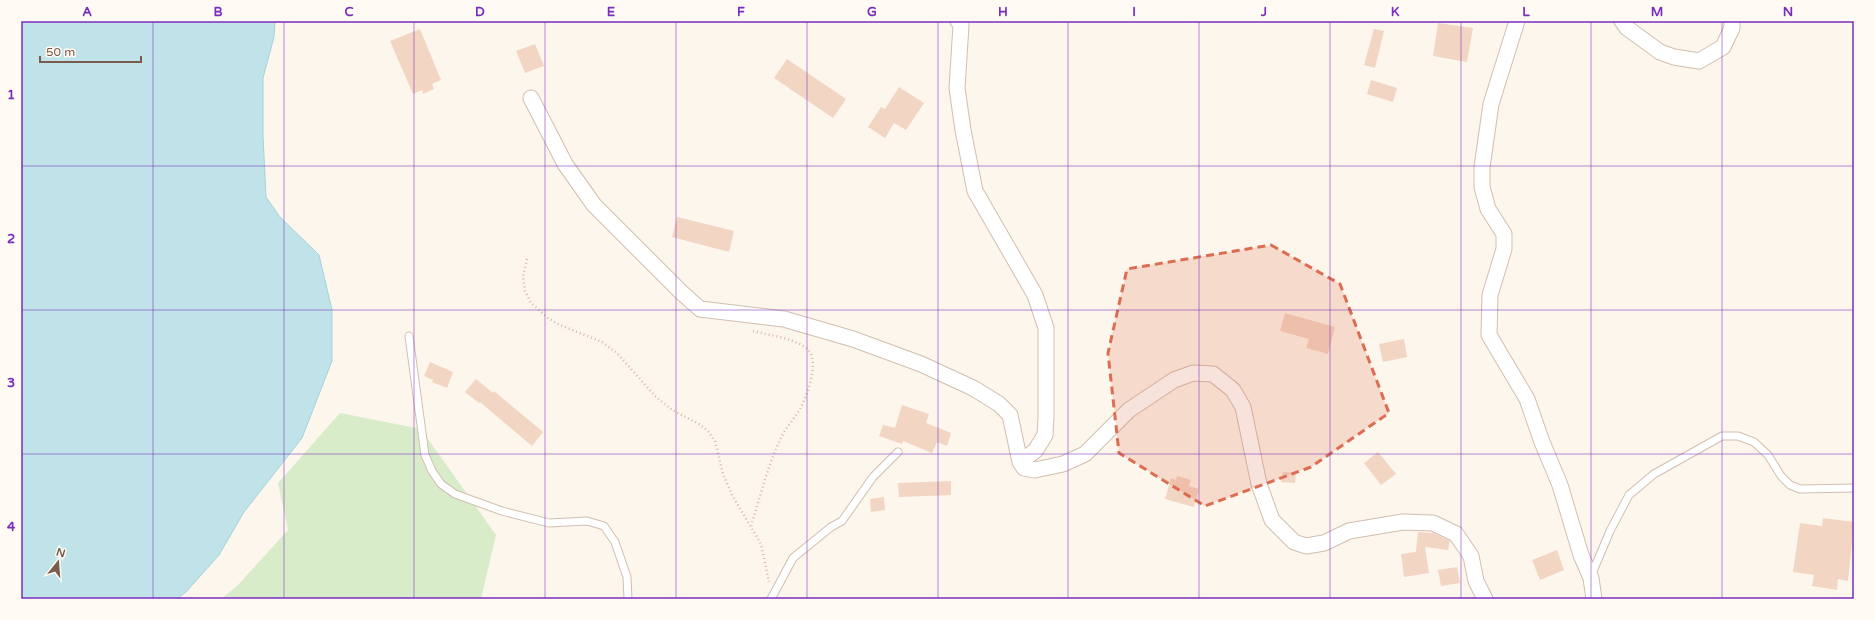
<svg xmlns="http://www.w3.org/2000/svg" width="1875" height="620" font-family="'Varela Round',sans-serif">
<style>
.green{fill:#d8ecc9}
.water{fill:#bfe3e8;stroke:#a5d3da}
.building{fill:#f3d5c3}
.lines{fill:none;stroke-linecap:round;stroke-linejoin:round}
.lane-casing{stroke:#d1beb0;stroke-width:9}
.street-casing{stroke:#d1beb0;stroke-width:17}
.path{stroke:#d9b8a5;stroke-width:2.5;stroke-dasharray:1 3;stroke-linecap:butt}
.lane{stroke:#fff;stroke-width:7}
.street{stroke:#fff;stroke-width:15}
.marked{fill:#dc6d51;fill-opacity:0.2;stroke:#dc6d51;stroke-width:3;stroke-dasharray:8 5;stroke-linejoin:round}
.grid{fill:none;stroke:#7b2cbf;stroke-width:1;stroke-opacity:0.55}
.neatline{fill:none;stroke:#7b2cbf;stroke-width:1.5}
.grid-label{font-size:13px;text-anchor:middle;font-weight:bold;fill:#7b2cbf}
</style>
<rect width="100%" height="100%" fill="#fdf6ec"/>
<path class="green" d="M 340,413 L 421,429 L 496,535 L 481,599 L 221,599 L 237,586 L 288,530 L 278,483 Z"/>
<path class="water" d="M 21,21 L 275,21 L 274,37 L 263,78 L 263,136 L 266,197 L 280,217 L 319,255 L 332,310 L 332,361 L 302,438 L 244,512 L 219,555 L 186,592 L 177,599 L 21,599 Z"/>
<path class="building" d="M 1438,23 L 1473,28 L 1467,62 L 1433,56 Z
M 420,29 L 441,80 L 432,84 L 434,89 L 423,94 L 422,90 L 413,94 L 390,41 Z
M 1374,29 L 1384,31 L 1375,68 L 1364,65 Z
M 535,44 L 544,66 L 525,73 L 516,51 Z
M 787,59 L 846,99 L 833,118 L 774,78 Z
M 1371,80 L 1397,88 L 1393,102 L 1367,94 Z
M 899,87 L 924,103 L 906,130 L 894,123 L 885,138 L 868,127 L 881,107 L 885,109 Z
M 677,217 L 734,231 L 729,252 L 672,237 Z
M 1285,313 L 1335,327 L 1328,354 L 1306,348 L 1309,339 L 1280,331 Z
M 1404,339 L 1407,357 L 1383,362 L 1379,344 Z
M 430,362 L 453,372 L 447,388 L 432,382 L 433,380 L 424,376 Z
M 476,379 L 493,393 L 494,391 L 543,432 L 532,446 L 480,402 L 479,403 L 465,392 Z
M 902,405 L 929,414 L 926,423 L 951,433 L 947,446 L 937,442 L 932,453 L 903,441 L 902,444 L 879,436 L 883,425 L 895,428 Z
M 1378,452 L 1396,474 L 1381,485 L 1364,463 Z
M 1283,472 L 1296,473 L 1295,483 L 1281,482 Z
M 1177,476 L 1191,480 L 1189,486 L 1199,489 L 1194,507 L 1165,499 L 1171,478 L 1176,480 Z
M 951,481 L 951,495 L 899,497 L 898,483 Z
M 884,497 L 885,510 L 871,512 L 870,499 Z
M 1823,518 L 1854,522 L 1848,581 L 1838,579 L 1837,590 L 1812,586 L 1814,575 L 1793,572 L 1800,523 L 1822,526 Z
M 1418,532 L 1433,533 L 1450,541 L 1448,550 L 1425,547 L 1429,573 L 1404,577 L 1401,554 L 1416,552 Z
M 1557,550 L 1564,570 L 1540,580 L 1532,560 Z
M 1457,567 L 1460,583 L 1441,586 L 1438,570 Z"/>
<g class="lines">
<g class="lane-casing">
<path id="lane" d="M 409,336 L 425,455 L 432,471 L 441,484 L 455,494 L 502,511 L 549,523 L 587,521 L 604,526 L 615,542 L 627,577 L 628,599
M 1591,576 L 1610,531 L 1629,495 L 1654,474 L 1722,436 L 1738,436 L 1754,442 L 1768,455 L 1781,476 L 1790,485 L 1800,489 L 1854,488
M 771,599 L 793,558 L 831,527 L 842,521 L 873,477 L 898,452"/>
</g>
<g class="street-casing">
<path id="street" d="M 958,21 L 961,25 L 957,88 L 963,130 L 975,191 L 1035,295 L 1046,328 L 1046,417 L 1045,435 L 1035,451 L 1020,462
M 1517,21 L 1491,104 L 1482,167 L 1482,187 L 1488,209 L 1504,234 L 1504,249 L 1490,295 L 1489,335 L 1527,399 L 1542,442 L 1560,485 L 1581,555 L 1591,578 L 1594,599
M 1622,21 L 1627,28 L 1660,52 L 1674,57 L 1699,61 L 1723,47 L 1732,28 L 1732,21
M 531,98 L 565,164 L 594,205 L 681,292 L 700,309 L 784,319 L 853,339 L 921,364 L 973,388 L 999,404 L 1010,415 L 1020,462 L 1024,468 L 1035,470 L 1063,464 L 1085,454 L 1129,410 L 1174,380 L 1193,373 L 1213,374 L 1233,390 L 1243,407 L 1259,484 L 1272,520 L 1294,542 L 1306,546 L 1324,543 L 1349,531 L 1403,522 L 1433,523 L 1456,534 L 1471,556 L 1476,581 L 1485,599"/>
</g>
<path class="path" d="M 527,259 L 523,277 L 525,291 L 531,303 L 549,319 L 560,325 L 602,342 L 617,353 L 655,396 L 672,410 L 699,424 L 708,431 L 715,441 L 723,474 L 732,495 L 761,544 L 769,582
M 751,526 C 760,498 767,468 779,442 C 784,430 793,420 800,409 C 807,397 819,363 809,351 C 800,339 768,335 753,331"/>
<use href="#lane" class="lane"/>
<use href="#street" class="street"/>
</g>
<path class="marked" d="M 1271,245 L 1340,284 L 1389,413 L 1311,467 L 1205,506 L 1119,453 L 1108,353 L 1127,269 Z"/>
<path class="grid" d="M 153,21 L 153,599M 284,21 L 284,599M 414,21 L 414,599M 545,21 L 545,599M 676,21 L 676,599M 807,21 L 807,599M 938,21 L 938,599M 1068,21 L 1068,599M 1199,21 L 1199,599M 1330,21 L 1330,599M 1461,21 L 1461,599M 1591,21 L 1591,599M 1722,21 L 1722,599M 21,166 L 1854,166M 21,310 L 1854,310M 21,454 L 1854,454"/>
<rect width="1875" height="620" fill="none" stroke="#fffaf3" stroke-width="44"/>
<g transform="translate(58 562) rotate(17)" stroke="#fffaf3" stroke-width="3" paint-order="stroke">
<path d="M0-3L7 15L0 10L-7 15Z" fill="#7a5c4d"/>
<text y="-6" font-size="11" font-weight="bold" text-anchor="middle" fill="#7a5c4d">N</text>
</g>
<path d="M40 56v6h101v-6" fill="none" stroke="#7a5c4d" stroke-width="2"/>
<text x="46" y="56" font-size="12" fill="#7a5c4d" stroke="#fffaf3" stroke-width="3" paint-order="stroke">50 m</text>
<rect x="22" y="22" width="1831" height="576" class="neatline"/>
<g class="grid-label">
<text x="87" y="16">A</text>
<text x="218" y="16">B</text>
<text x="349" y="16">C</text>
<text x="480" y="16">D</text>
<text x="611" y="16">E</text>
<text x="741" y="16">F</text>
<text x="872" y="16">G</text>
<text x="1003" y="16">H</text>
<text x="1134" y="16">I</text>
<text x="1264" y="16">J</text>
<text x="1395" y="16">K</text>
<text x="1526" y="16">L</text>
<text x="1657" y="16">M</text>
<text x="1788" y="16">N</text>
<text x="11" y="99">1</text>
<text x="11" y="243">2</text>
<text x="11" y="387">3</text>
<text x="11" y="531">4</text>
</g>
</svg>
